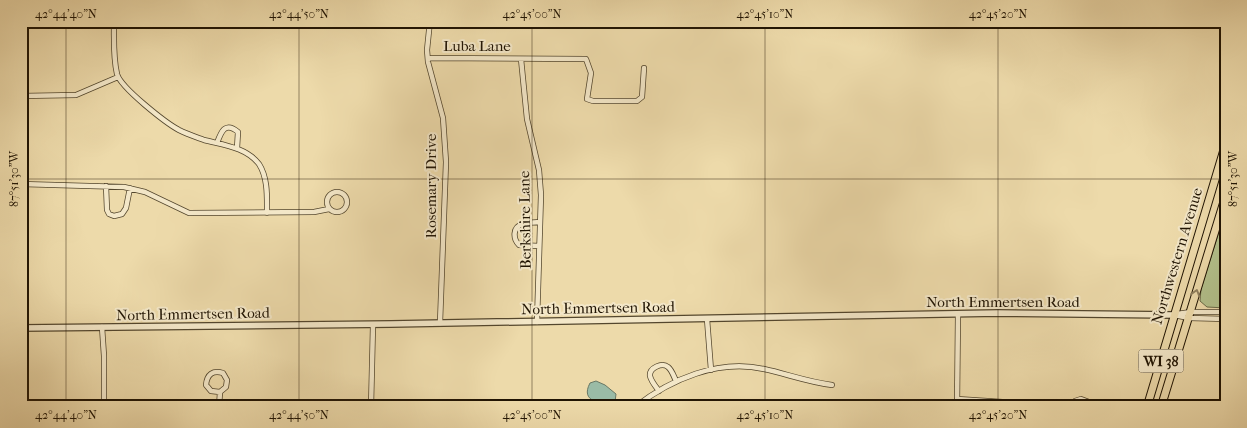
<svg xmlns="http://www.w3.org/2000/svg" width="1247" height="428" font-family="'IM FELL French Canon',serif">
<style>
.green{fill:#b3c18c;stroke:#6a6a48}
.water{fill:#9abba6;stroke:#697865}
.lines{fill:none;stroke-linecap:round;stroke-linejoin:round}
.minor-casing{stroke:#53462d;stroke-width:6}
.tertiary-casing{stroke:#53462d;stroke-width:8}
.primary-casing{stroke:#201403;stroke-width:9}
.minor{stroke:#f3e7c8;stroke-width:4.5}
.tertiary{stroke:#f3e7c8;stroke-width:5.5}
.primary{stroke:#eddaaa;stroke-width:7}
.oneway{stroke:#91815f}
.ticks{fill:none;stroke:#201403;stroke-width:1;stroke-opacity:0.45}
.labels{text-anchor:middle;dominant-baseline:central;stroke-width:4;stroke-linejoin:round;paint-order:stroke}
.shield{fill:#f3e7c8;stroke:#5f533e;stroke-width:1}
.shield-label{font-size:14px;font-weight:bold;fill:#201403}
.street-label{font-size:15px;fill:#201403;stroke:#f3e7c8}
.neatline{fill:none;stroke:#201403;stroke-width:2}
.ticks-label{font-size:12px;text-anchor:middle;fill:#201403}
</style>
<rect width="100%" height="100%" fill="#eddaaa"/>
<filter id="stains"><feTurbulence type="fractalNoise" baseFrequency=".004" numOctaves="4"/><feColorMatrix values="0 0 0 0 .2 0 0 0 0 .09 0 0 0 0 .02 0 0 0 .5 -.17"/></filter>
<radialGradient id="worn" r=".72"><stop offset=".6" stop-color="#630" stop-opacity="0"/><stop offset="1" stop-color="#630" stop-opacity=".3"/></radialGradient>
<path class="green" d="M 1226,209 L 1226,308 L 1207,307 L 1200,301 L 1201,289 Z"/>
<path class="water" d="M 596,381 L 605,385 L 616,394 L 615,402 C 600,404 580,402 590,383 Z"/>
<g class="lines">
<g class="minor-casing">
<path id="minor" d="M 114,21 C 114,39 113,57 117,74 C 121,88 166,123 179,130 C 187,134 196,137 204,140 C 223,145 246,147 259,164 C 268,178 267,197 267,213
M 430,21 L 427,50 L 428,62 L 443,118 L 446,162 L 440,323
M 428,58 L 586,59 L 591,73 L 587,99 L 593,101 L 637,101 L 642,97 L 644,68
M 521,59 L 527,119 L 539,170 L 541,195 L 537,322
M 21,96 L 76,95 L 118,77
M 217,143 C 221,132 225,121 238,132 L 237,148
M 21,184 L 124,187 L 145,192 L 189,213 L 314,212 L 329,209
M 106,186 L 107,210 L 109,214 L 114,216 L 122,214 L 126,208 L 130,188
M327 202a10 10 0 1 1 20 0a10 10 0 1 1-20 0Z
M 539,246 L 519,245 C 513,239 512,227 523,224 C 528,222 534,223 540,222
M 1177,314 L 1191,312 L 1226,312
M 1174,315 L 1189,318 L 1226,319
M 707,319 L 711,370
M 102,327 L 104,356 L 104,407
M 659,391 C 656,387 651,381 650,376 C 649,368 662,362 668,367 C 672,370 674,377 676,381
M 957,399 L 1047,405 L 1051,407
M 219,407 L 220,392 L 226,387 L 227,380 L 223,373 C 213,370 207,374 206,385 L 211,391 L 220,392
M 371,407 L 373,325
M 635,407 C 671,379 718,359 764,369 C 787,374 808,382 832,385
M 957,407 L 958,314
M 1072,407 L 1075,401 L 1081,399 L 1089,402 L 1092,407"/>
</g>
<g class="tertiary-casing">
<path id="tertiary" d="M 21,328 L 391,324 L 998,313 L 1174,315"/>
</g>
<g class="primary-casing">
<path id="primary" d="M 1147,407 L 1226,143
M 1161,407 L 1226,195"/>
</g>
<use href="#minor" class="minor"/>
<use href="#tertiary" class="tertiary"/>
<use href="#primary" class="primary"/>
</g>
<defs><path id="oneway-chevron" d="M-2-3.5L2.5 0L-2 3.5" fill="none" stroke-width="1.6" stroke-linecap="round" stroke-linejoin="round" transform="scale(1.25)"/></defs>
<use class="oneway" href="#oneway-chevron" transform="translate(1196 293) rotate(-73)"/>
<path class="ticks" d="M 66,21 L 66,407M 299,21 L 299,407M 532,21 L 532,407M 765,21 L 765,407M 998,21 L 998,407M 21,179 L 1226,179"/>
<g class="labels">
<rect class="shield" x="1138.5" y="349.5" width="45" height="23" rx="4"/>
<g class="shield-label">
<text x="1161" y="361">WI 38</text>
</g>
<g class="street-label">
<text x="477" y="46">Luba Lane</text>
<text transform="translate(431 186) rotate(-90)">Rosemary Drive</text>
<text transform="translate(525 220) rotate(-91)">Berkshire Lane</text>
<text transform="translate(1177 256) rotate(-73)">Northwestern Avenue</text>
<text x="1003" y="302">North Emmertsen Road</text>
<text transform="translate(598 308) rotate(-1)">North Emmertsen Road</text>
<text transform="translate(193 314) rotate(-1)">North Emmertsen Road</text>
</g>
</g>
<rect width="1247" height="428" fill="none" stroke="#eddaaa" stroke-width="55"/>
<rect x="28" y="28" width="1192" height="372" class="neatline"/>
<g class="ticks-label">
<text x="66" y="18">42°44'40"N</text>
<text x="299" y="18">42°44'50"N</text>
<text x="532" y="18">42°45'00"N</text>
<text x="765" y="18">42°45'10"N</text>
<text x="998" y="18">42°45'20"N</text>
<text transform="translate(1233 179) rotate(-90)" y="4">87°51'30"W</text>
<text transform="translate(14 179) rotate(-90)" y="4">87°51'30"W</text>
<text x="66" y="419">42°44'40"N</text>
<text x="299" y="419">42°44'50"N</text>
<text x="532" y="419">42°45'00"N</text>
<text x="765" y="419">42°45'10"N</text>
<text x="998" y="419">42°45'20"N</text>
</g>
<rect width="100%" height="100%" filter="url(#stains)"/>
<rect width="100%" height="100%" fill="url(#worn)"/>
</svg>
